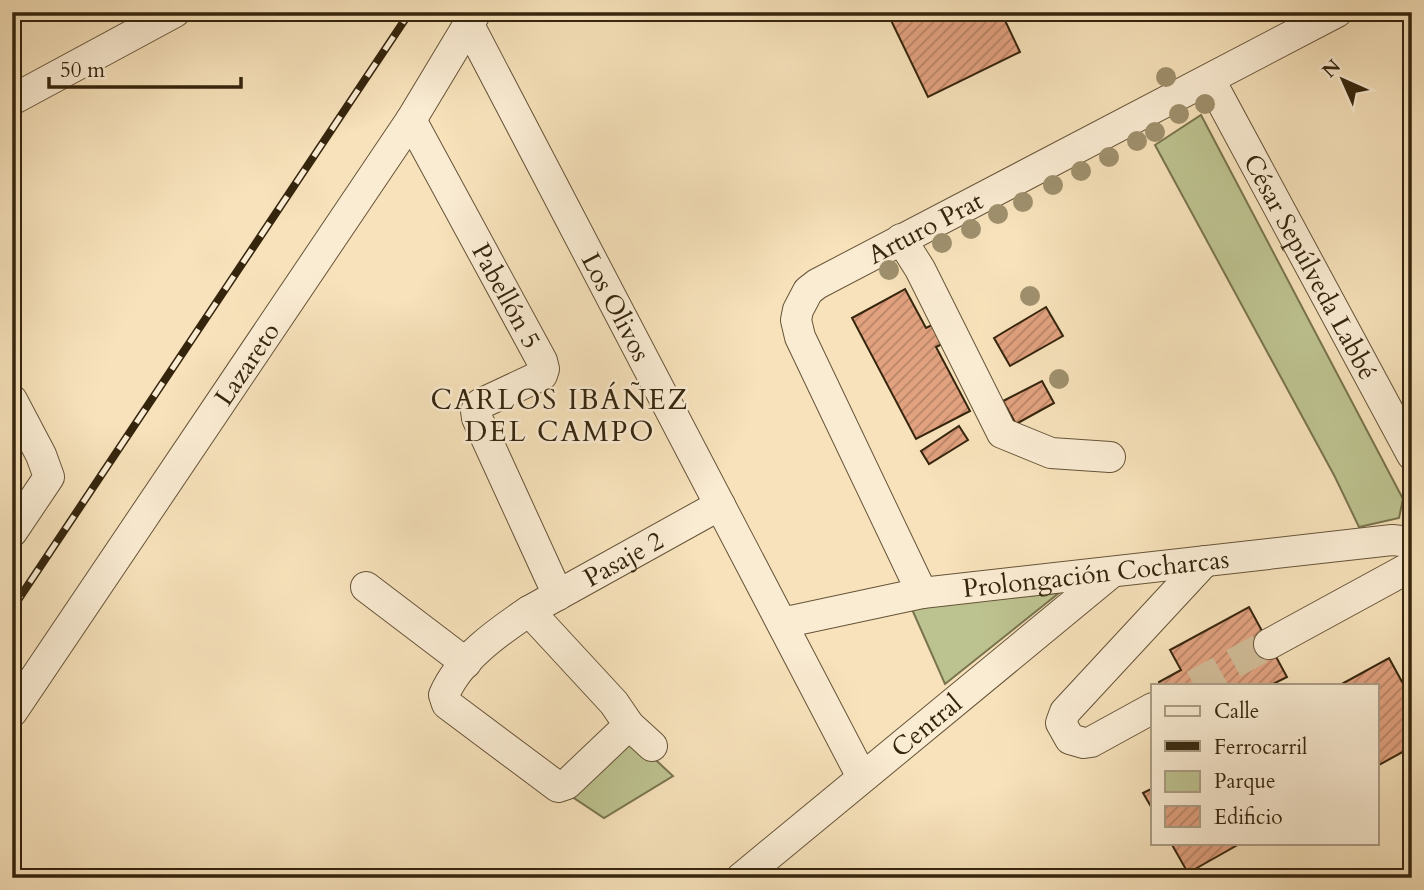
<svg xmlns="http://www.w3.org/2000/svg" width="1424" height="890" font-family="Cardo,serif">
<style>
.green{fill:#bdc390;stroke:#79744e;stroke-width:2}
.building{fill:url(#building-hatch);stroke:#35250d;stroke-width:2}
.lines{fill:none;stroke-linecap:round;stroke-linejoin:round}
.minor-tunnel{stroke:#d0bc98;stroke-width:30;stroke-dasharray:30 15;stroke-linecap:butt}
.minor-casing{stroke:#665438;stroke-width:32}
.minor{stroke:#faecd3;stroke-width:30}
.rail-casing{stroke:#35250d;stroke-width:8}
.rail{stroke:#faecd3;stroke-width:5;stroke-dasharray:16;stroke-linecap:butt}
.tree{fill:#9f906d}
.labels{text-anchor:middle;dominant-baseline:central;stroke-width:5;stroke-linejoin:round;paint-order:stroke}
.street-label{font-size:26px;fill:#35250d;stroke:#faecd3}
.neighbourhood-label{font-size:28px;letter-spacing:2px;fill:#35250d;stroke:#faecd3}
</style>
<defs>
<pattern id="building-hatch" width="6" height="6" patternUnits="userSpaceOnUse" patternTransform="scale(1.75)"><rect width="6" height="6" fill="#e2a280"/><path d="M-1 1l2-2M0 6l6-6M5 7l2-2" fill="none" stroke="#b88467"/></pattern>
</defs>
<rect width="100%" height="100%" fill="#f7e2bb"/>
<filter id="stains"><feTurbulence type="fractalNoise" baseFrequency=".00286" numOctaves="4"/><feColorMatrix values="0 0 0 0 .2 0 0 0 0 .09 0 0 0 0 .02 0 0 0 .5 -.17"/></filter>
<radialGradient id="worn" r=".72"><stop offset=".6" stop-color="#630" stop-opacity="0"/><stop offset="1" stop-color="#630" stop-opacity=".3"/></radialGradient>
<path class="green" d="M 1201,115 L 1403,499 L 1399,518 L 1359,527 L 1335,477 L 1155,145 Z
M 1059,593 L 945,684 L 911,607 Z
M 631,737 L 673,776 L 604,818 L 571,796 Z"/>
<path class="building" d="M 887,12 L 1001,12 L 1020,52 L 928,97 Z
M 905,289 L 926,328 L 936,323 L 946,342 L 936,347 L 970,411 L 916,439 L 852,318 Z
M 1046,307 L 1063,336 L 1010,366 L 994,338 Z
M 1042,381 L 1054,403 L 1016,424 L 1003,401 Z
M 959,426 L 968,440 L 929,464 L 921,451 Z
M 1249,607 L 1287,677 L 1271,685 L 1160,685 L 1159,682 L 1181,670 L 1170,650 Z
M 1389,658 L 1412,700 L 1412,747 L 1377,766 L 1377,685 L 1340,685 Z
M 1153,788 L 1153,810 L 1143,793 Z
M 1171,843 L 1241,843 L 1188,873 Z"/>
<g class="lines">
<path class="minor-tunnel" d="M 1194,685 L 1269,644"/>
<g class="minor-casing">
<g id="minor">
<path id="s1" d="M 469,25 L 862,777"/>
<path id="s2" d="M 1210,80 L 1412,455"/>
<path d="M 12,100 L 175,12"/>
<path id="s3" d="M 411,120 L 542,361 L 544,369 L 542,375 L 480,404 L 476,411 L 477,418 L 558,595"/>
<path d="M 901,239 L 920,269 L 1002,433 L 1051,453 L 1110,457"/>
<path d="M 12,400 L 41,455 L 49,477 L 12,532"/>
<path d="M 366,587 L 466,663"/>
<path id="s4" d="M 922,593 L 800,337 L 796,320 L 798,310 L 808,291 L 817,284 L 1337,12"/>
<path d="M 529,611 L 614,703 L 629,725 L 652,746"/>
<path id="s5" d="M 782,623 L 922,593 L 1392,540 L 1412,542"/>
<path d="M 1269,644 L 1412,566"/>
<path d="M 1153,708 L 1091,742 L 1084,743 L 1070,739 L 1061,723 L 1065,712 L 1205,561"/>
<path id="s6" d="M 12,712 L 411,120 L 476,12"/>
<path id="s7" d="M 629,725 L 567,784 L 558,787 L 447,704 L 444,695 C 459,659 498,632 529,611 L 720,505"/>
<path id="s8" d="M 741,878 L 1111,573"/>
</g>
</g>
<use href="#minor" class="minor"/>
<g class="rail-casing">
<path id="rail" d="M 12,609 L 410,12"/>
</g>
<use href="#rail" class="rail"/>
</g>
<g class="tree">
<circle cx="1166" cy="77" r="10"/>
<circle cx="1205" cy="104" r="10"/>
<circle cx="1179" cy="114" r="10"/>
<circle cx="1155" cy="132" r="10"/>
<circle cx="1137" cy="141" r="10"/>
<circle cx="1109" cy="157" r="10"/>
<circle cx="1081" cy="171" r="10"/>
<circle cx="1053" cy="185" r="10"/>
<circle cx="1023" cy="202" r="10"/>
<circle cx="998" cy="214" r="10"/>
<circle cx="971" cy="229" r="10"/>
<circle cx="942" cy="243" r="10"/>
<circle cx="889" cy="270" r="10"/>
<circle cx="1030" cy="296" r="10"/>
<circle cx="1059" cy="379" r="10"/>
</g>
<g class="labels">
<g class="street-label">
<text stroke="none"><textPath href="#s4" startOffset="466">Arturo Prat</textPath></text>
<text stroke="none"><textPath href="#s2" startOffset="212">César Sepúlveda Labbé</textPath></text>
<text stroke="none"><textPath href="#s3" startOffset="200">Pabellón 5</textPath></text>
<text stroke="none"><textPath href="#s1" startOffset="318">Los Olivos</textPath></text>
<text stroke="none"><textPath href="#s6" startOffset="420">Lazareto</textPath></text>
<text stroke="none"><textPath href="#s7" startOffset="472">Pasaje 2</textPath></text>
<text stroke="none"><textPath href="#s5" startOffset="318">Prolongación Cocharcas</textPath></text>
<text stroke="none"><textPath href="#s8" startOffset="240">Central</textPath></text>
</g>
<g class="neighbourhood-label">
<text x="560" y="400">CARLOS IBÁÑEZ<tspan x="560" dy="32">DEL CAMPO</tspan></text>
</g>
</g>
<rect width="1424" height="890" fill="none" stroke="#f7e2bb" stroke-width="42"/>
<rect x="14" y="14" width="1396" height="862" fill="none" stroke="#35250d" stroke-width="3.5"/>
<rect x="21" y="21" width="1382" height="848" fill="none" stroke="#35250d" stroke-width="2"/>
<rect x="1151" y="684" width="228" height="161" fill="#faecd3" stroke="#ab9c84" stroke-width="2"/>
<rect x="1165" y="706" width="35" height="10" fill="#faecd3" stroke="#ab9c84" stroke-width="2"/>
<text x="1214" y="718" font-size="21" fill="#35250d">Calle</text>
<rect x="1165" y="741" width="35" height="10" fill="#35250d" stroke="#ab9c84" stroke-width="2"/>
<text x="1214" y="754" font-size="21" fill="#35250d">Ferrocarril</text>
<rect x="1165" y="771" width="35" height="21" fill="#bdc390" stroke="#ab9c84" stroke-width="2"/>
<text x="1214" y="788" font-size="21" fill="#35250d">Parque</text>
<rect x="1165" y="806" width="35" height="21" fill="url(#building-hatch)" stroke="#ab9c84" stroke-width="2"/>
<text x="1214" y="824" font-size="21" fill="#35250d">Edificio</text>
<g transform="translate(1343 80) rotate(315)" stroke="#faecd3" stroke-width="5" paint-order="stroke">
<path d="M0-5L12 26L0 18L-12 26Z" fill="#35250d"/>
<text y="-10" font-size="19" font-weight="bold" text-anchor="middle" fill="#35250d">N</text>
</g>
<path d="M49 77v10h192v-10" fill="none" stroke="#35250d" stroke-width="3.5"/>
<text x="60" y="77" font-size="21" fill="#35250d" stroke="#faecd3" stroke-width="5" paint-order="stroke">50 m</text>
<rect width="100%" height="100%" filter="url(#stains)"/>
<rect width="100%" height="100%" fill="url(#worn)"/>
</svg>
